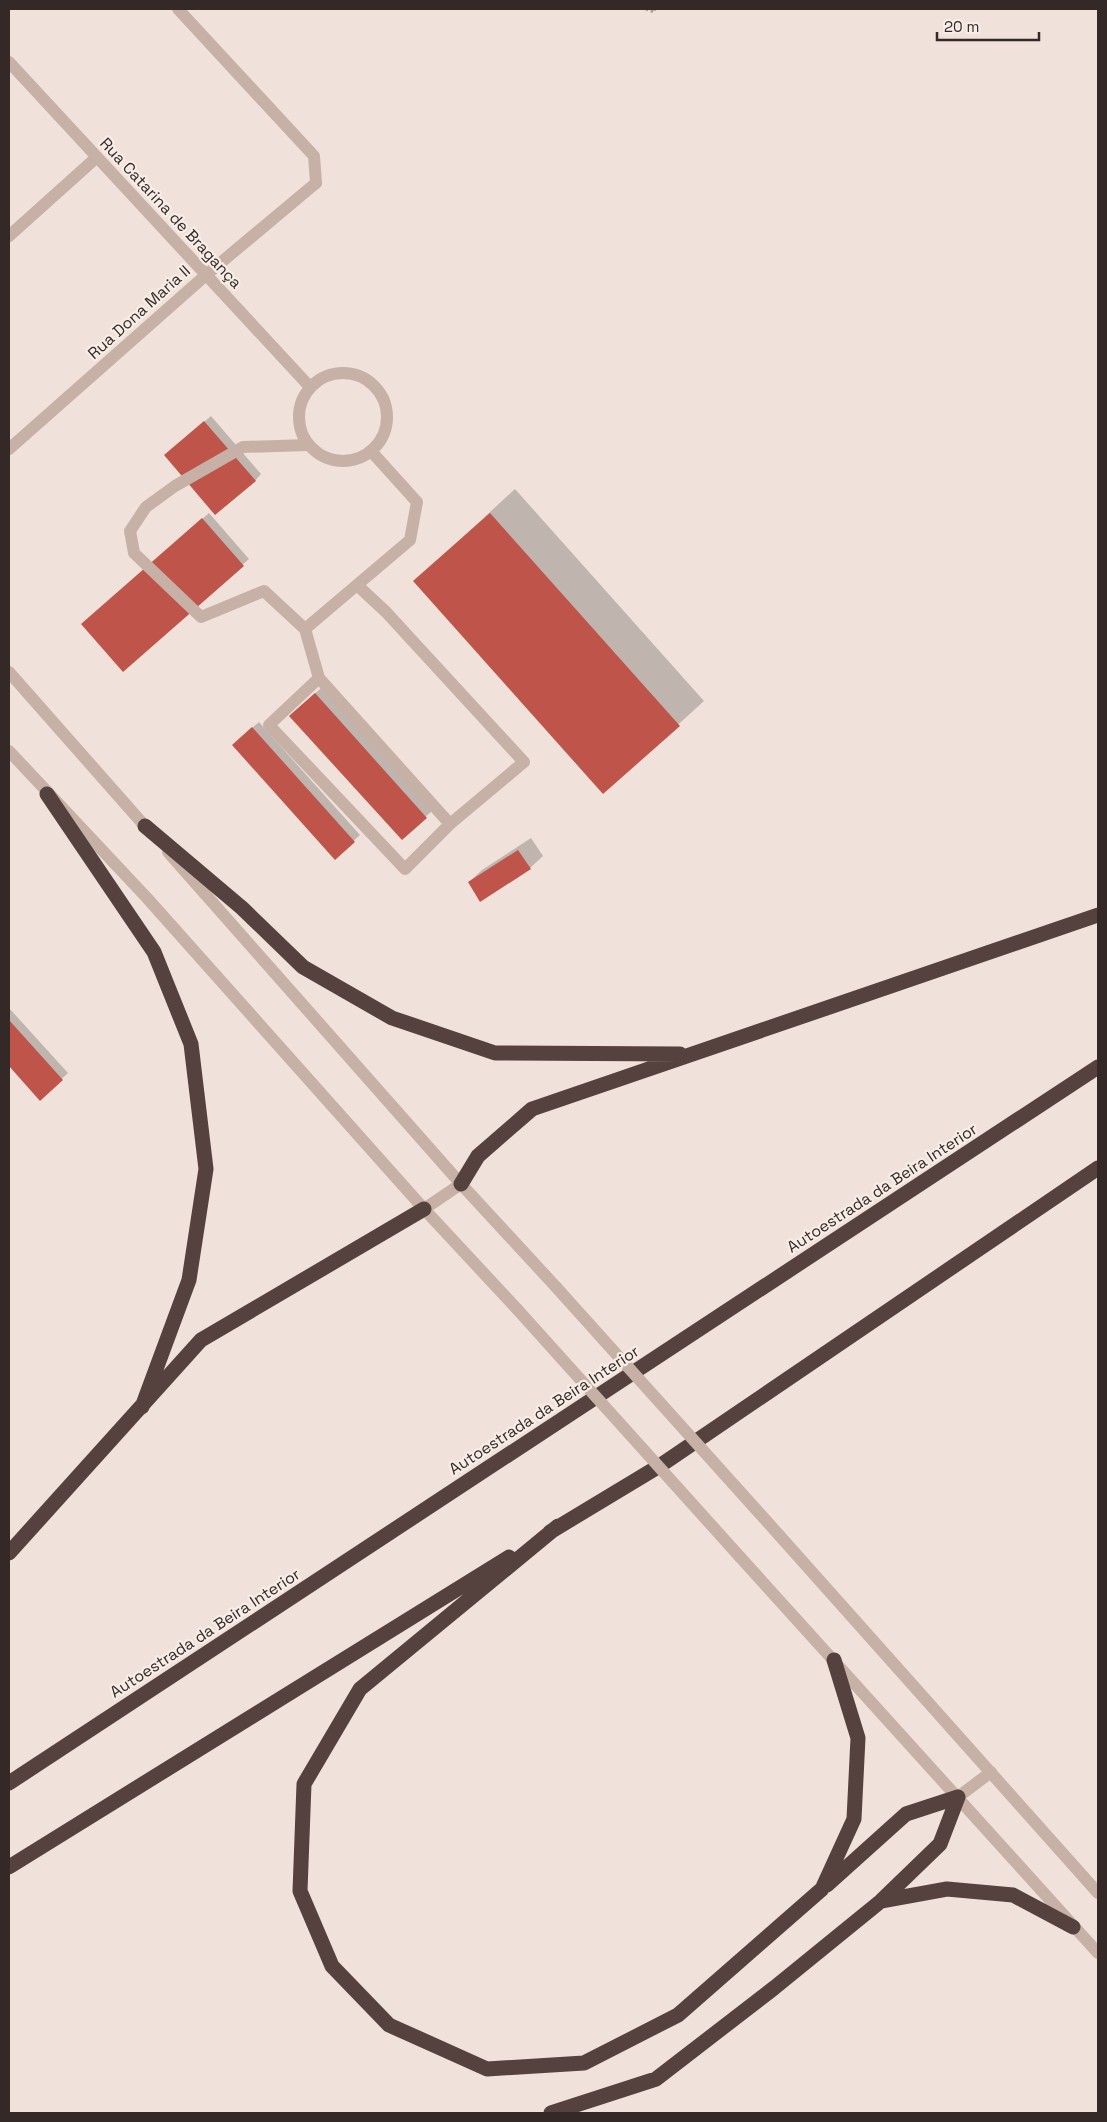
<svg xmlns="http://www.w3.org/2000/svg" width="1107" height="2122" font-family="'Space Grotesk',sans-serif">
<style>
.shadow{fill:#0003}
.building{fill:#bf544a}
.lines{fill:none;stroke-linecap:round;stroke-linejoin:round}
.path{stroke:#b39b92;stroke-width:3;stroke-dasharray:2.5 2.5;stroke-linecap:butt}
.service{stroke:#c7b1a7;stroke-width:12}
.minor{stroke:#c7b1a7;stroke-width:12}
.tertiary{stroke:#c7b1a7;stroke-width:12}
.motorway{stroke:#55423f;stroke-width:15}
.tertiary-bridge{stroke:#c7b1a7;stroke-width:12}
.labels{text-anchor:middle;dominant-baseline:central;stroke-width:4.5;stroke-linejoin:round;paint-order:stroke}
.street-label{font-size:16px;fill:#342927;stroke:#f8ede6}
</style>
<rect width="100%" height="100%" fill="#f0e2da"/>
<path class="shadow" d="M 211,416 L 261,474 L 255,481 L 172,449 Z
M 515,489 L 704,701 L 603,793 L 415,581 Z
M 209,513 L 249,559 L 123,670 L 89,618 Z
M 321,688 L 432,811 L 402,838 L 297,710 Z
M 259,722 L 360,835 L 335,858 L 239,739 Z
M 531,838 L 543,856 L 530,868 L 469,882 L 482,870 Z
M 9,1008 L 68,1073 L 40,1099 L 9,1064 Z"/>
<path class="building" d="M 204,421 L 256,481 L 215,515 L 164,455 Z
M 490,513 L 680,726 L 603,794 L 413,581 Z
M 202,518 L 244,566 L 123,672 L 81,624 Z
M 315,693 L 427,818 L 402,840 L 289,716 Z
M 252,727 L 355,842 L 335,860 L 232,745 Z
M 518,850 L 531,869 L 480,902 L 468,882 Z
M 9,1020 L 63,1080 L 40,1101 L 9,1066 Z"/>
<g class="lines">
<path class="path" d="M 646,9 L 654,12 L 655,9"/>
<path class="service" d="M 178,9 L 314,156 L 316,183
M 357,585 L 386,612 L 524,762 L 450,824 L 405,869 L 269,725 L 319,678 L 450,824
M 305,629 L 264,591 L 201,617 L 134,553 L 130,531 L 146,507 L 175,486 L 243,447 L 308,445
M 319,678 L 305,629 L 410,540 L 417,502 L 371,451"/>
<path class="minor" d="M 9,62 L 310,387
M 9,236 L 97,157
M299 417a44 44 0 1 1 88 0a44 44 0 1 1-88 0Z
M 9,449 L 206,275 L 316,183"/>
<path class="tertiary" d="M 9,672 L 151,833
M 9,751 L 147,898 L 424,1209 L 517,1309
M 168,852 L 461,1184 L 556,1287
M 424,1209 L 461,1184
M 779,1535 L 1098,1893
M 740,1557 L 1098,1953
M 958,1797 L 991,1772"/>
<path class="motorway" d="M 47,794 L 154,952 L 191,1044 L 206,1169 L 189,1280 L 142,1407
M 145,826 L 242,908 L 303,967 L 392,1018 L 495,1053 L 680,1054
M 461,1184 L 478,1156 L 532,1109 L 1098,915
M 558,1526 L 360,1689 L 304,1784 L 300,1891 L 332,1966 L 389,2025 L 487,2069 L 584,2063 L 678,2015 L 822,1889 L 854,1819 L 858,1738 L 834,1660
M 550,1532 L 661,1465 L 1098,1168
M 9,1553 L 201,1340 L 424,1209
M 9,1783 L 1098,1067
M 9,1867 L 509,1557
M 827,1885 L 906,1814 L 958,1797
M 881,1901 L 947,1889 L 1013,1895 L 1073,1927
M 551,2113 L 656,2079 L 774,1988 L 881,1901 L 940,1844 L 958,1797"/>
<path class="tertiary-bridge" d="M 556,1287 L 779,1535
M 517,1309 L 740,1557"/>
</g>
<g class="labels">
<g class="street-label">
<text transform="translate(171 213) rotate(47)">Rua Catarina de Bragança</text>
<text transform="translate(139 312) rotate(-42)">Rua Dona Maria II</text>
<text transform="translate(882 1188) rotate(-33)">Autoestrada da Beira Interior</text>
<text transform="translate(544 1410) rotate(-33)">Autoestrada da Beira Interior</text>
<text transform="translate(205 1633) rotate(-33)">Autoestrada da Beira Interior</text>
</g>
</g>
<rect width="1107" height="2122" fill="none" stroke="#342927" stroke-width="20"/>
<path d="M937 32v8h102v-8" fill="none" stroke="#342927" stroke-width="2.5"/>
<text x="944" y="32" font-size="15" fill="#342927" stroke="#f8ede6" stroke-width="4" paint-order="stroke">20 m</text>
</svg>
